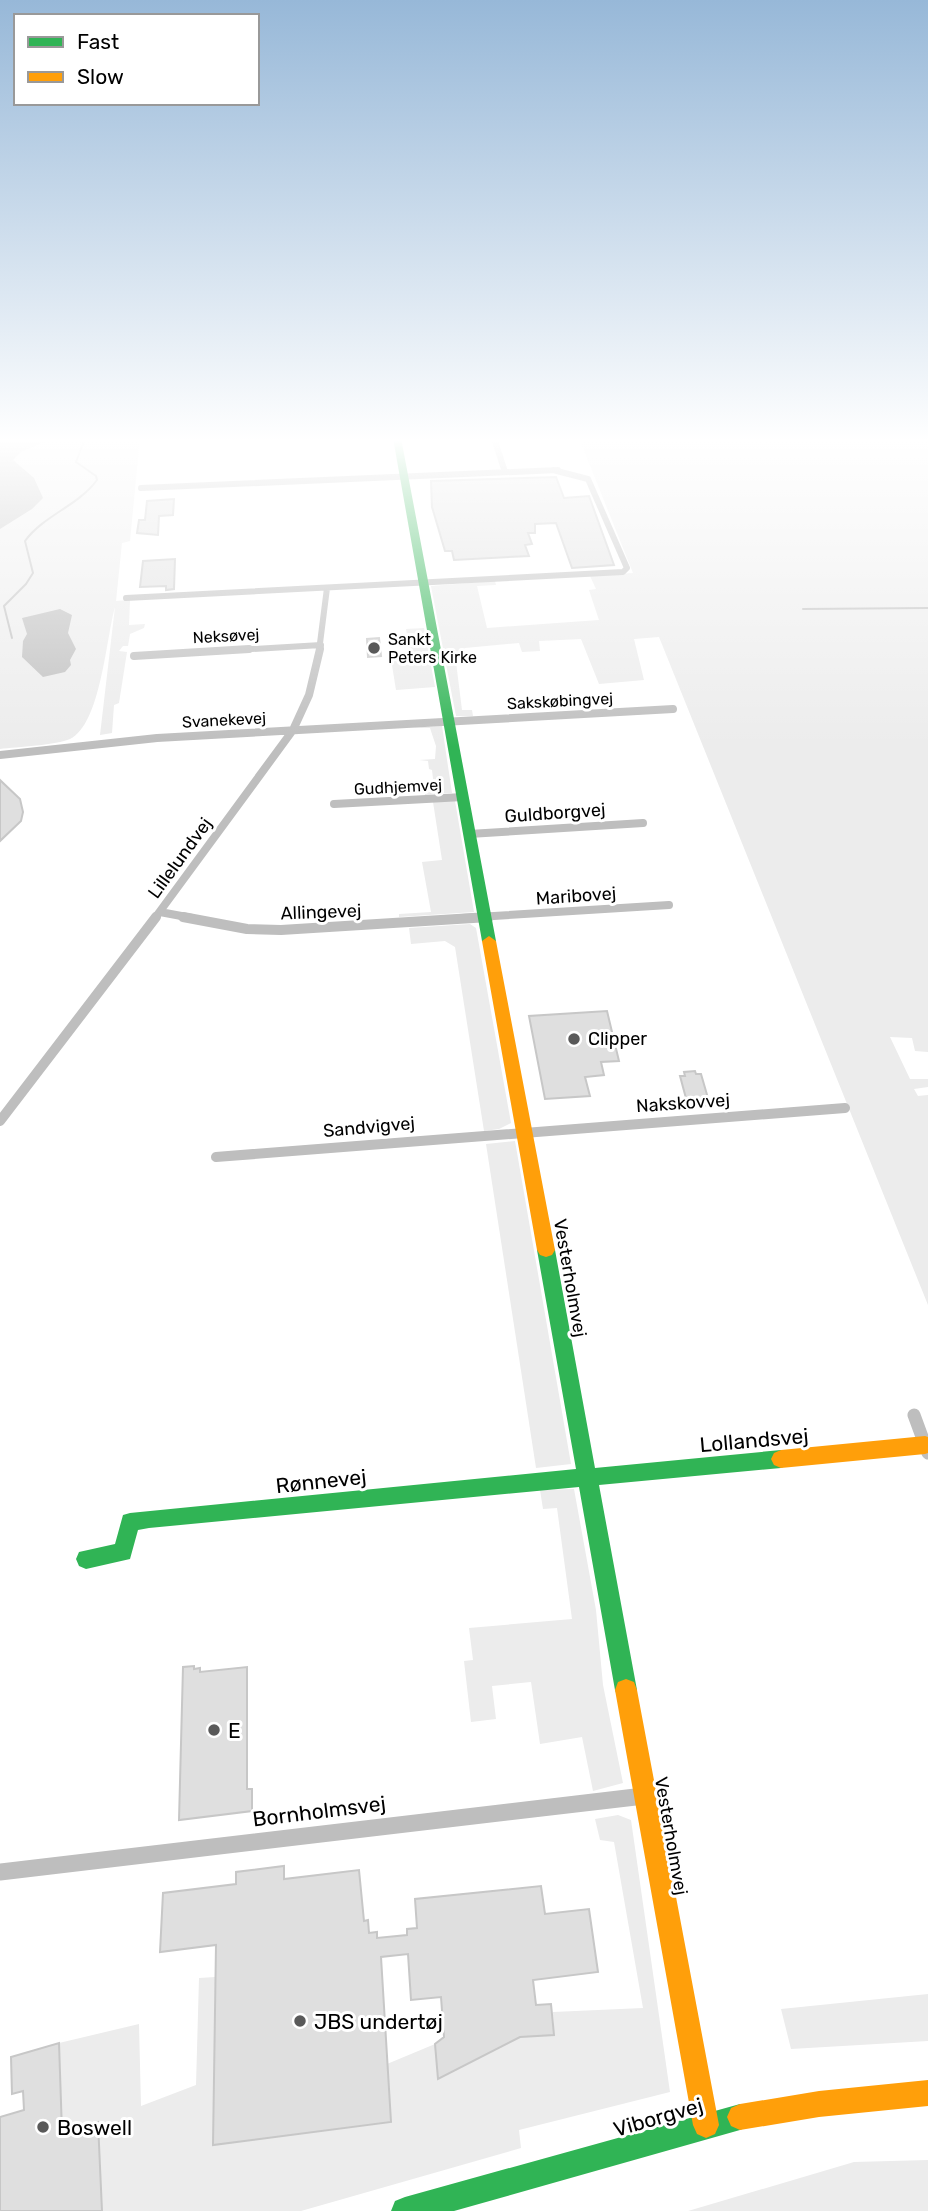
<svg xmlns="http://www.w3.org/2000/svg" width="928" height="2211" font-family="Rubik,sans-serif">
<style>
.green{fill:#ececec}
.water{fill:#bfbfbf}
.lines{fill:none;stroke-linecap:round;stroke-linejoin:round}
.stream{stroke:#bfbfbf;stroke-width:2}
.building{fill:#dfdfdf;stroke:#c7c7c7;stroke-width:2}
.street-far4{stroke:#bebebe;stroke-width:6}
.street-far3{stroke:#bebebe;stroke-width:8}
.street-far2{stroke:#bebebe;stroke-width:10}
.street-far1{stroke:#bebebe;stroke-width:13}
.street{stroke:#bebebe;stroke-width:17}
.fast{fill:#30b455;fill-rule:evenodd}
.slow{fill:#ff9f0a;fill-rule:evenodd}
.poi-dot{fill:#595959;stroke:#fff;stroke-width:2.5}
.labels{text-anchor:middle;dominant-baseline:central;stroke-width:6;stroke-linejoin:round;paint-order:stroke}
.far-street-label{font-size:16px;fill:#000;stroke:#fff}
.far-poi-label{font-size:16px;fill:#000;stroke:#fff;text-anchor:start}
.street-label{font-size:18px;fill:#000;stroke:#fff}
.poi-label{font-size:18px;fill:#000;stroke:#fff;text-anchor:start}
.near-street-label{font-size:21px;fill:#000;stroke:#fff}
.near-poi-label{font-size:21px;fill:#000;stroke:#fff;text-anchor:start}
</style>
<rect width="100%" height="100%" fill="#fff"/>
<path class="green" d="M 0,438 L 140,438 L 130,541 L 122,543 L 116,601 L 130,600 L 129,625 L 145,624 L 144,628 L 130,634 L 128,646 L 123,646 L 119,651 L 127,652 L 119,703 L 114,705 L 112,733 L 100,735 L 115,607 C 106,638 101,724 70,739 C 57,745 17,747 0,749 Z
M 579,438 L 928,438 L 928,1052 L 915,1051 L 912,1038 L 890,1037 L 910,1079 L 928,1079 L 928,1087 L 914,1089 L 918,1096 L 928,1095 L 928,1305 L 659,637 L 634,639 L 644,680 L 599,684 L 581,639 L 539,641 L 540,651 L 522,652 L 519,643 L 465,648 L 455,654 L 462,710 L 472,710 L 473,716 L 456,716 L 431,586 L 495,581 L 496,585 L 477,586 L 487,628 L 599,620 L 589,590 L 596,589 L 590,576 L 633,573 Z
M 424,628 L 435,687 L 396,690 L 391,659 L 411,658 L 406,629 Z
M 442,726 L 452,793 L 425,795 L 424,788 L 434,787 L 432,770 L 429,769 L 428,761 L 419,760 L 435,759 L 436,746 L 430,728 L 408,728 Z
M 455,801 L 474,912 L 399,917 L 399,914 L 431,912 L 422,862 L 442,860 L 433,802 Z
M 470,924 L 476,928 L 511,1123 L 499,1129 L 484,1131 L 455,947 L 445,941 L 411,944 L 409,928 Z
M 515,1141 L 571,1464 L 536,1468 L 486,1144 Z
M 574,1489 L 596,1610 L 603,1685 L 623,1783 L 593,1791 L 582,1737 L 540,1744 L 531,1682 L 492,1686 L 496,1719 L 471,1722 L 464,1661 L 473,1660 L 469,1628 L 572,1619 L 557,1508 L 543,1509 L 540,1490 Z
M 618,1815 L 631,1820 L 670,2092 L 519,2130 L 521,2148 L 301,2211 L 102,2211 L 98,2122 L 62,2132 L 59,2043 L 139,2024 L 141,2106 L 196,2085 L 199,1978 L 215,1977 L 213,2145 L 390,2122 L 387,2064 L 435,2044 L 438,2078 L 520,2037 L 554,2035 L 553,2012 L 643,2008 L 614,1842 L 600,1840 L 595,1819 Z
M 928,1994 L 928,2041 L 791,2049 L 781,2009 Z
M 928,2160 L 928,2211 L 688,2211 L 854,2162 Z"/>
<path class="water" d="M 0,438 L 53,438 L 21,452 L 13,460 L 34,478 L 43,498 L 32,509 L 0,529 Z
M 60,609 L 72,615 L 68,633 L 76,649 L 70,660 L 71,665 L 65,672 L 43,677 L 22,657 L 23,641 L 27,634 L 22,618 Z"/>
<g class="lines">
<path class="stream" d="M 803,609 L 928,608
M 12,638 L 4,606 L 26,584 L 33,573 L 25,541 C 44,515 78,506 97,480 L 96,476 L 76,462 L 85,438"/>
</g>
<path class="building" d="M 556,477 L 564,498 L 589,496 L 614,565 L 572,568 L 556,523 L 535,524 L 535,533 L 528,533 L 532,544 L 525,545 L 529,556 L 454,560 L 452,551 L 445,551 L 432,507 L 431,481 Z
M 174,499 L 173,515 L 159,516 L 158,535 L 137,533 L 139,520 L 145,520 L 147,501 Z
M 175,559 L 174,589 L 166,590 L 166,586 L 140,587 L 143,561 Z
M 379,638 L 381,656 L 368,657 L 367,639 Z
M 0,780 L 20,799 L 23,812 L 21,821 L 0,841 Z
M 607,1011 L 619,1061 L 601,1062 L 604,1075 L 585,1077 L 590,1096 L 545,1099 L 529,1016 Z
M 695,1071 L 696,1074 L 701,1074 L 710,1105 L 691,1106 L 687,1102 L 680,1076 L 685,1076 L 684,1072 Z
M 194,1666 L 194,1669 L 200,1668 L 200,1672 L 247,1667 L 247,1789 L 252,1789 L 252,1811 L 179,1820 L 183,1667 Z
M 284,1866 L 284,1879 L 359,1870 L 364,1921 L 368,1920 L 369,1933 L 377,1932 L 377,1938 L 407,1935 L 407,1929 L 417,1928 L 415,1899 L 541,1886 L 545,1914 L 589,1909 L 598,1972 L 533,1980 L 536,2005 L 551,2004 L 554,2035 L 520,2037 L 438,2079 L 435,2044 L 444,2037 L 441,1997 L 411,2000 L 408,1954 L 381,1957 L 391,2122 L 213,2145 L 216,1945 L 160,1952 L 163,1893 L 236,1884 L 236,1872 Z
M 59,2043 L 62,2132 L 98,2122 L 102,2211 L 0,2211 L 0,2117 L 24,2110 L 23,2091 L 12,2094 L 11,2057 Z"/>
<g class="lines">
<path class="street-far4" d="M 494,438 L 505,472
M 141,488 L 558,470
M 126,598 L 623,572 L 627,568 L 588,479 L 553,470
M 219,651 L 321,645
M 319,651 L 327,588"/>
<path class="street-far3" d="M 134,656 L 249,649
M 0,755 L 157,738 L 673,709
M 334,804 L 463,797
M 469,834 L 643,823
M 160,912 L 192,918
M 155,918 L 293,730 L 309,695 L 320,649
M 462,918 L 669,905"/>
<path class="street-far2" d="M 183,917 L 247,929 L 281,930 L 489,917
M 0,1121 L 156,917
M 216,1157 L 845,1108"/>
<path class="street-far1" d="M 914,1415 L 928,1453"/>
<path class="street" d="M 0,1872 L 644,1796"/>
<path class="fast" d="M 393,438 L 401,438 L 496,941 L 489,946 L 482,941 Z
M 546,1243 L 552,1245 L 555,1250 L 595,1468 L 781,1450 L 788,1453 L 791,1459 L 788,1465 L 781,1468 L 599,1485 L 637,1690 L 634,1698 L 626,1701 L 618,1698 L 615,1690 L 579,1487 L 149,1528 L 138,1530 L 130,1559 L 86,1569 L 79,1566 L 76,1559 L 79,1552 L 115,1544 L 123,1515 L 130,1513 L 576,1469 L 537,1250 L 540,1245 Z
M 740,2104 L 749,2108 L 753,2117 L 749,2126 L 740,2130 L 454,2211 L 391,2211 L 395,2201 L 405,2197 Z"/>
<path class="slow" d="M 489,936 L 496,941 L 555,1250 L 552,1255 L 546,1257 L 540,1255 L 537,1250 L 482,941 Z
M 925,1436 L 928,1437 L 928,1453 L 925,1454 L 781,1468 L 774,1465 L 771,1459 L 774,1453 L 781,1450 Z
M 626,1679 L 634,1682 L 637,1690 L 719,2125 L 715,2134 L 706,2138 L 697,2134 L 693,2125 L 615,1690 L 618,1682 Z
M 928,2080 L 928,2106 L 819,2117 L 740,2130 L 731,2126 L 727,2117 L 731,2108 L 740,2104 L 819,2091 Z"/>
</g>
<linearGradient id="sky" x2="0" y2="1"><stop stop-color="#97b8d8"/><stop offset="0.59" stop-color="#fff"/><stop offset="1" stop-color="#fff" stop-opacity="0"/></linearGradient>
<rect width="928" height="747" fill="url(#sky)"/>
<g class="poi-dot">
<circle cx="374" cy="648" r="7"/>
<circle cx="574" cy="1039" r="7"/>
<circle cx="214" cy="1730" r="7"/>
<circle cx="300" cy="2021" r="7"/>
<circle cx="43" cy="2127" r="7"/>
</g>
<g class="labels">
<g class="far-street-label">
<text transform="translate(226 636) rotate(-3)">Neksøvej</text>
<text transform="translate(560 701) rotate(-3)">Sakskøbingvej</text>
<text transform="translate(224 720) rotate(-3)">Svanekevej</text>
<text transform="translate(398 787) rotate(-3)">Gudhjemvej</text>
</g>
<g class="far-poi-label">
<text x="388" y="639">Sankt<tspan x="388" dy="18">Peters Kirke</tspan></text>
</g>
<g class="street-label">
<text transform="translate(555 813) rotate(-4)">Guldborgvej</text>
<text transform="translate(180 858) rotate(-54)">Lillelundvej</text>
<text transform="translate(576 896) rotate(-4)">Maribovej</text>
<text transform="translate(321 912) rotate(-2)">Allingevej</text>
<text transform="translate(683 1103) rotate(-4)">Nakskovvej</text>
<text transform="translate(369 1127) rotate(-5)">Sandvigvej</text>
<text transform="translate(570 1278) rotate(80)">Vesterholmvej</text>
<text transform="translate(671 1836) rotate(80)">Vesterholmvej</text>
</g>
<g class="poi-label">
<text x="588" y="1039">Clipper</text>
</g>
<g class="near-street-label">
<text transform="translate(754 1440) rotate(-5)">Lollandsvej</text>
<text transform="translate(321 1481) rotate(-6)">Rønnevej</text>
<text transform="translate(319 1811) rotate(-7)">Bornholmsvej</text>
<text transform="translate(658 2117) rotate(-16)">Viborgvej</text>
</g>
<g class="near-poi-label">
<text x="228" y="1730">E</text>
<text x="314" y="2021">JBS undertøj</text>
<text x="57" y="2127">Boswell</text>
</g>
</g>
<rect x="14" y="14" width="245" height="91" fill="#ffffff" stroke="#999999" stroke-width="2"/>
<rect x="28" y="37" width="35" height="10" fill="#30b455" stroke="#999999" stroke-width="2"/>
<text x="77" y="49" font-size="21" fill="#000000">Fast</text>
<rect x="28" y="72" width="35" height="10" fill="#ff9f0a" stroke="#999999" stroke-width="2"/>
<text x="77" y="84" font-size="21" fill="#000000">Slow</text>
</svg>
